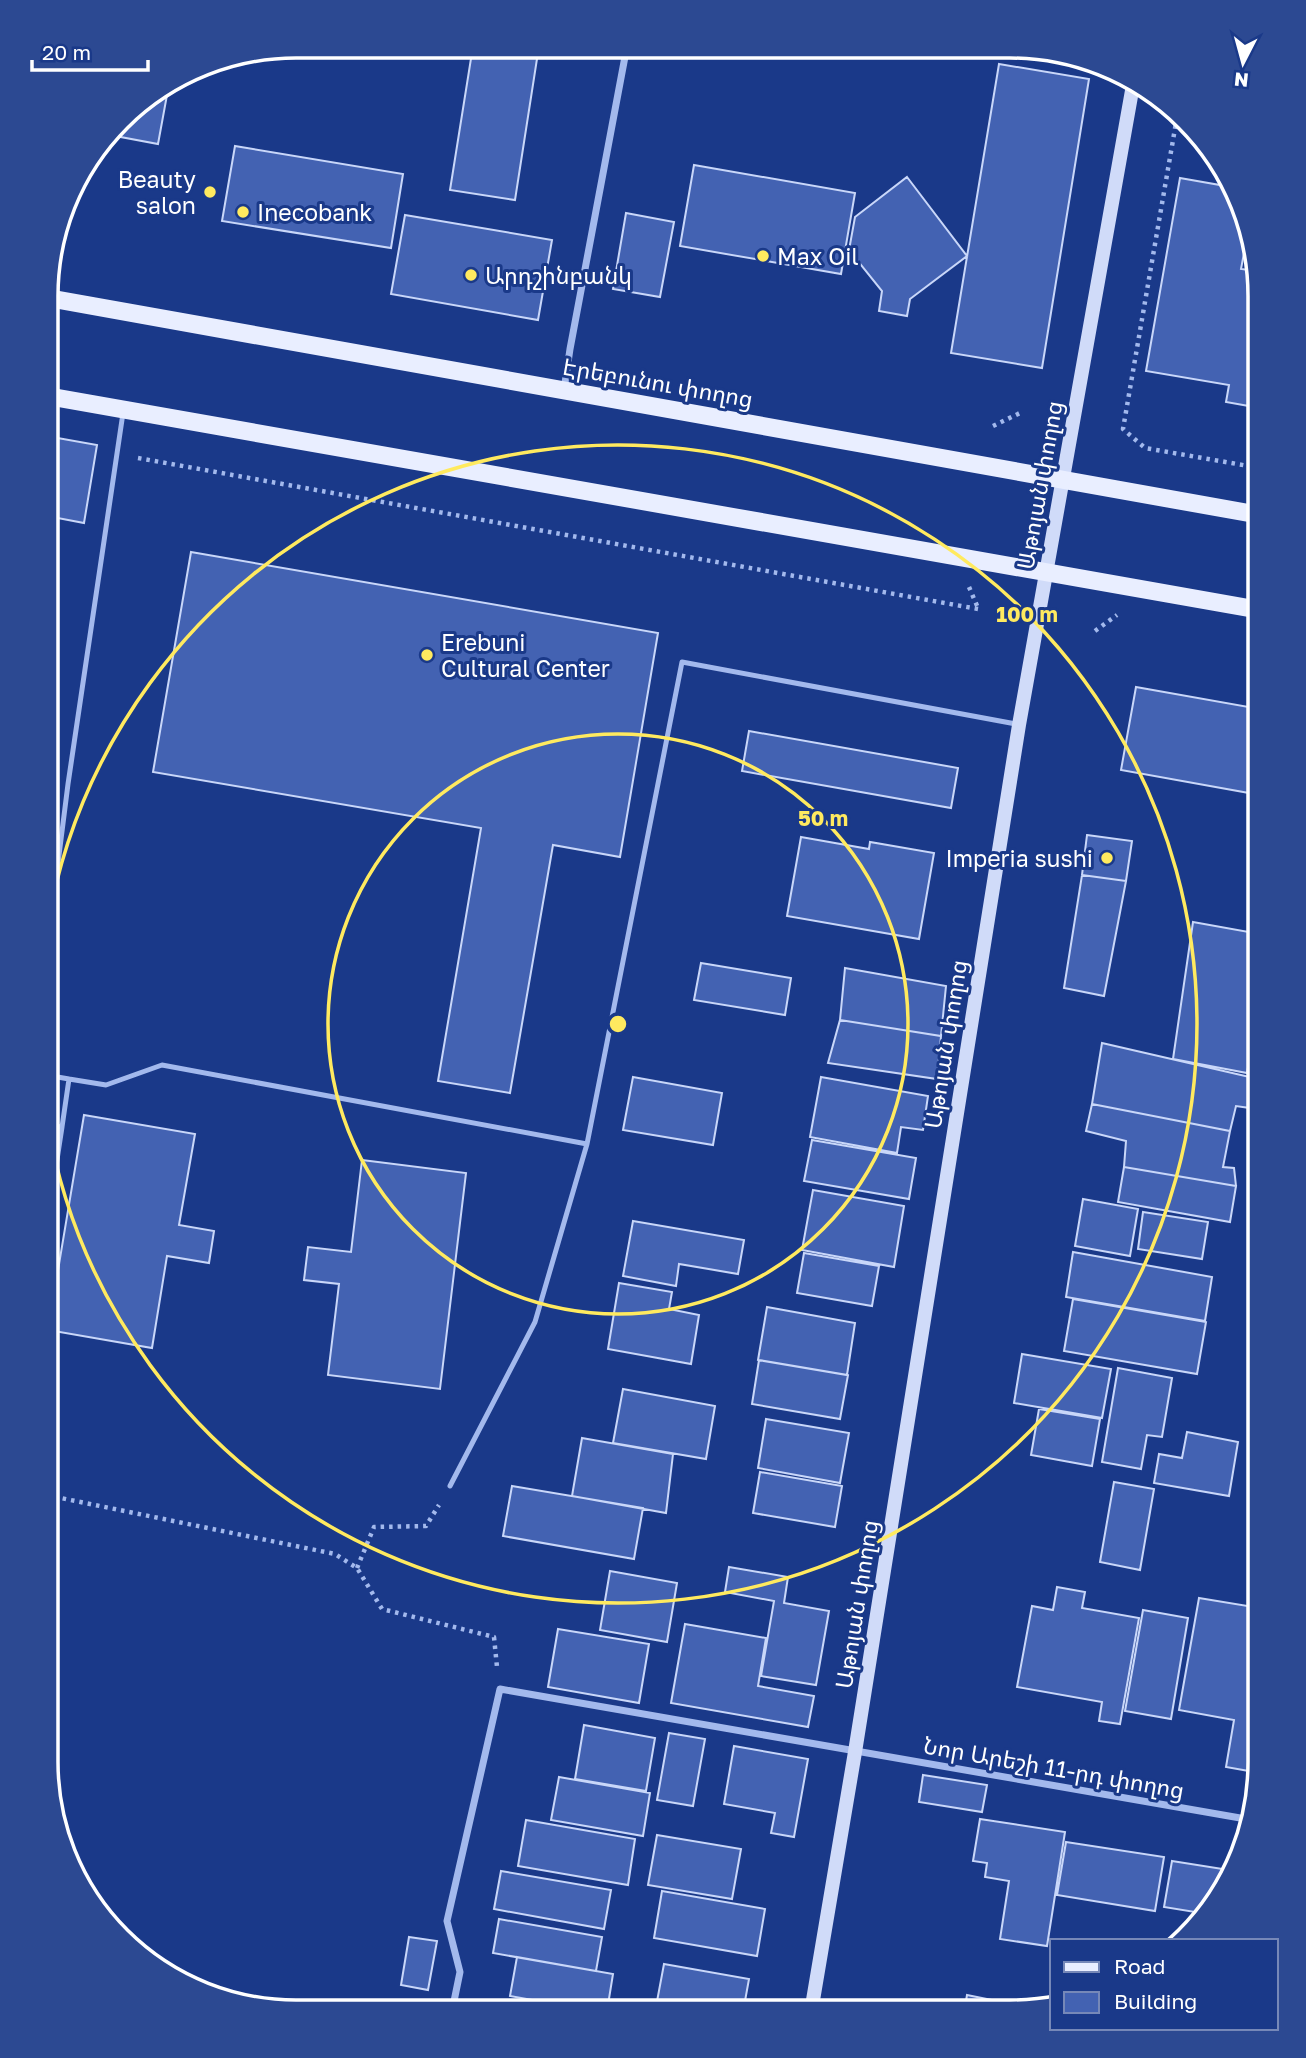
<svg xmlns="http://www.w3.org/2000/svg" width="1306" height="2058" font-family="'Golos Text','Noto Sans Armenian',sans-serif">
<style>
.building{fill:#4362b2;stroke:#c9d7f9;stroke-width:2}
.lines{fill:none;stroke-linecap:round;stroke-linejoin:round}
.path{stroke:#a3b9ed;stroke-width:4.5;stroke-dasharray:3.5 5;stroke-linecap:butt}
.lane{stroke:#a3b9ed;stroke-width:5}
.street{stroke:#a3b9ed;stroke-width:7}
.secondary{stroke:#d0dbf9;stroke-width:14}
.primary{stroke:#e9eeff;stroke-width:18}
.ring{fill:none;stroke:#ffea5f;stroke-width:3.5}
.poi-dot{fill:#ffea5f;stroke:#1a3989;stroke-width:2.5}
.labels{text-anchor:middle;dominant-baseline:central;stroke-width:6;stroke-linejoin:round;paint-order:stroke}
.poi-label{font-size:23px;fill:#fff;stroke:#1a3989;text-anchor:start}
.street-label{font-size:23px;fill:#fff;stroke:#1a3989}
.rim{fill:none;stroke:#fff;stroke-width:3.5}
.centre{fill:#ffea5f;stroke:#1a3989;stroke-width:3.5}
.ring-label{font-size:21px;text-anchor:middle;font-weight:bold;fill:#ffea5f;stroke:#1a3989;stroke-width:6;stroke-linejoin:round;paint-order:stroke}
</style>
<rect width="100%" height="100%" fill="#1a3989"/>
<path class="building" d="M 473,46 L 539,46 L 515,200 L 450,190 Z
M 999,64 L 1089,79 L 1042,368 L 951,353 Z
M 169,84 L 158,144 L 110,135 L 130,108 Z
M 235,146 L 403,174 L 391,248 L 222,221 Z
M 694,165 L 855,193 L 841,274 L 680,246 Z
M 907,177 L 967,256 L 910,299 L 907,316 L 879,311 L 882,291 L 849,250 L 855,217 Z
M 1180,178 L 1231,187 L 1241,200 L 1248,232 L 1241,269 L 1256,271 L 1261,296 L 1260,408 L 1226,402 L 1229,385 L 1146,371 Z
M 626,213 L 674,222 L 660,297 L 613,289 Z
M 405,215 L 552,240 L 538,320 L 391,294 Z
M 52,437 L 97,445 L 84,523 L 47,516 L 47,466 Z
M 47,519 L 56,520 L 50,552 L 47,552 Z
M 191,552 L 658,633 L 620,857 L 553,845 L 510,1093 L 438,1081 L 481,828 L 153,772 Z
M 1136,687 L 1260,709 L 1260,795 L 1121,770 Z
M 749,731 L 958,768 L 951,808 L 742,771 Z
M 1087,835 L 1132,841 L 1126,881 L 1082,875 Z
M 801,837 L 869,849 L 870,842 L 934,853 L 919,939 L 787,916 Z
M 1082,875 L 1126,881 L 1104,996 L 1064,988 Z
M 1193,922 L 1260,934 L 1260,1000 L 1247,1073 L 1173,1059 Z
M 701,963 L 791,978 L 785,1015 L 694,1000 Z
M 845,968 L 946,986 L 941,1036 L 840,1020 Z
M 840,1020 L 941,1036 L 937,1079 L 828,1063 Z
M 1102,1043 L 1254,1078 L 1250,1108 L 1236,1106 L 1230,1131 L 1092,1104 Z
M 633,1077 L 722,1093 L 713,1145 L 623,1130 Z
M 821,1077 L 928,1096 L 923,1130 L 901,1127 L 897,1153 L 810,1137 Z
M 1092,1104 L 1230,1131 L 1223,1167 L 1234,1168 L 1236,1186 L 1124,1167 L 1126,1141 L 1086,1131 Z
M 84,1115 L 195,1134 L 179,1225 L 214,1231 L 209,1263 L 167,1256 L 152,1348 L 48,1330 Z
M 812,1140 L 916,1158 L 909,1199 L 804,1181 Z
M 362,1160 L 466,1173 L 440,1389 L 328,1375 L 339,1284 L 304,1280 L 308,1247 L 351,1252 Z
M 1124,1167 L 1236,1186 L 1230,1222 L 1118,1202 Z
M 813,1190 L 904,1206 L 894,1267 L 802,1250 Z
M 1083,1199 L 1138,1209 L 1130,1256 L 1075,1246 Z
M 1143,1212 L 1208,1222 L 1202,1259 L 1138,1249 Z
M 633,1221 L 744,1240 L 738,1274 L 679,1264 L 676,1286 L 623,1276 Z
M 1073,1252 L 1212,1277 L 1205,1321 L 1066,1297 Z
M 804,1253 L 879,1266 L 872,1306 L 797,1293 Z
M 619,1283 L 672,1292 L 669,1309 L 699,1315 L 691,1364 L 608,1349 Z
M 1073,1299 L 1206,1322 L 1197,1374 L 1064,1351 Z
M 767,1307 L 855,1323 L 847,1375 L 758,1360 Z
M 1022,1354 L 1111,1369 L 1102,1418 L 1014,1403 Z
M 759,1360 L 848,1375 L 840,1419 L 752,1404 Z
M 1118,1368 L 1172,1378 L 1162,1437 L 1147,1435 L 1141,1469 L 1102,1462 Z
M 623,1389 L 715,1406 L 706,1459 L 613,1443 Z
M 1039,1409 L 1100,1419 L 1092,1466 L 1031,1455 Z
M 766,1419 L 849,1433 L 840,1483 L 758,1468 Z
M 1187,1432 L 1238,1442 L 1229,1496 L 1154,1483 L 1159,1454 L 1182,1458 Z
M 582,1438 L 673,1454 L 666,1513 L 572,1496 Z
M 760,1472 L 842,1486 L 835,1527 L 753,1513 Z
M 1114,1482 L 1154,1489 L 1140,1570 L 1100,1562 Z
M 512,1486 L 643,1508 L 634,1559 L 503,1536 Z
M 729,1567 L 788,1577 L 784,1603 L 829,1611 L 816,1685 L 761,1676 L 774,1601 L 725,1592 Z
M 610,1571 L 677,1583 L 667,1642 L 600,1630 Z
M 1057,1587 L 1085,1592 L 1082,1608 L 1139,1618 L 1120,1724 L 1099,1721 L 1102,1702 L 1017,1687 L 1032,1606 L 1053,1610 Z
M 1199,1598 L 1260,1608 L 1260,1773 L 1226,1767 L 1234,1720 L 1179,1710 Z
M 1143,1610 L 1188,1618 L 1171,1719 L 1125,1711 Z
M 685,1624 L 766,1638 L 758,1686 L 814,1696 L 808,1727 L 671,1703 Z
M 558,1629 L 649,1644 L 639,1703 L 548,1687 Z
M 584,1725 L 655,1738 L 646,1791 L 575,1779 Z
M 669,1733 L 705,1739 L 693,1806 L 657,1800 Z
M 734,1746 L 808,1759 L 794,1837 L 771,1833 L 775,1813 L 724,1804 Z
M 923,1775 L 987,1785 L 982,1812 L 919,1802 Z
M 559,1777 L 650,1793 L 643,1836 L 551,1820 Z
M 980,1819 L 1065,1832 L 1047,1946 L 1000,1939 L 1009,1881 L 985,1877 L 987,1863 L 973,1861 Z
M 526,1820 L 635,1839 L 628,1885 L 518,1866 Z
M 657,1835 L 741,1849 L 732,1899 L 648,1885 Z
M 1066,1842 L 1164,1857 L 1155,1911 L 1057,1895 Z
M 1172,1861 L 1229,1870 L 1218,1902 L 1207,1914 L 1164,1907 Z
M 501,1871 L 611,1890 L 604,1929 L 494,1909 Z
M 662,1891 L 765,1909 L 757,1956 L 654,1938 Z
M 499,1919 L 602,1937 L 596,1971 L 493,1953 Z
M 409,1937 L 437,1941 L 428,1990 L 401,1985 Z
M 517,1957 L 613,1974 L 607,2011 L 593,2011 L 510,1996 Z
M 664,1964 L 749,1979 L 743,2012 L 655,2012 Z
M 967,1995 L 1032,2008 L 1011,2012 L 964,2012 Z"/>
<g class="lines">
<path class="path" d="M 1177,117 L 1123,429 L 1145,448 L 1260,468
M 993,426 L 1022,412
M 138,458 L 978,609
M 969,587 L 978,608
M 1095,631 L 1117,615
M 46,1495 L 335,1554 L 357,1568 L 382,1609 L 494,1637 L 497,1667
M 357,1568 L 374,1527 L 426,1526 L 439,1505"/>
<path class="lane" d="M 47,950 L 68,784 L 123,413
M 46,1075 L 69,1079 L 62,1127
M 69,1079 L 106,1085 L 162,1065 L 587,1144
M 46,1231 L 62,1127 L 46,1125
M 450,1486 L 535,1322 L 587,1144 L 682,662 L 1016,724"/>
<path class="street" d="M 564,390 L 570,349 L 627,46
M 452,2011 L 460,1972 L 447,1921 L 500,1689 L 1246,1819"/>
<path class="secondary" d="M 811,2012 L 855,1752 L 1019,725 L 1133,85"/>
<path class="primary" d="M 48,298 L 1260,515
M 47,396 L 1260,610"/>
</g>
<g class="ring">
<circle cx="618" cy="1024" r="290"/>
<path d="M47 928A579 579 0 1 1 47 1120"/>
</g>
<g class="poi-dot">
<circle cx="210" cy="192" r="7"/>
<circle cx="243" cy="212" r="7"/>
<circle cx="763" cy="256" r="7"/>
<circle cx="471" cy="275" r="7"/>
<circle cx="427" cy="655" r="7"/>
<circle cx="1107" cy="858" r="7"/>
</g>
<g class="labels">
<g class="poi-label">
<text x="196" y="179" text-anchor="end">Beauty<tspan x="196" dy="26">salon</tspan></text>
<text x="257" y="212">Inecobank</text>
<text x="777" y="256">Max Oil</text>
<text x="485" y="275">Արդշինբանկ</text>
<text x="441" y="642">Erebuni<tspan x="441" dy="26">Cultural Center</tspan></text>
<text x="1093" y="858" text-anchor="end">Imperia sushi</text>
</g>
<g class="street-label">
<text transform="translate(658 382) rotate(10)">Էրեբունու փողոց</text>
<text transform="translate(1039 485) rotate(-80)">Աթոյան փողոց</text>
<text transform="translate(945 1044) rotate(-81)">Աթոյան փողոց</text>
<text transform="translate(856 1604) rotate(-81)">Աթոյան փողոց</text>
<text transform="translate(1054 1767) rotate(10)">Նոր Արեշի 11-րդ փողոց</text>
</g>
</g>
<path d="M0 0H1306V2058H0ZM296 58H1010A238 238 0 0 1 1248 296V1762A238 238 0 0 1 1010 2000H296A238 238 0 0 1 58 1762V296A238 238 0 0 1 296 58Z" fill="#2c4992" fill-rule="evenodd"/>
<path class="rim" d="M296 58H1010A238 238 0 0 1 1248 296V1762A238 238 0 0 1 1010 2000H296A238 238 0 0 1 58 1762V296A238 238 0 0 1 296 58Z"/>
<circle cx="618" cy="1024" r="10" class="centre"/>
<g class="ring-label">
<text x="1027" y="622">100 m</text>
<text x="823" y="826">50 m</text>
</g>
<rect x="1050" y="1939" width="228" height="91" fill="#1a3989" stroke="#7688b8" stroke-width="2"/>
<rect x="1064" y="1962" width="35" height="10" fill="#e9eeff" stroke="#7688b8" stroke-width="2"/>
<text x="1114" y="1974" font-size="21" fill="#ffffff">Road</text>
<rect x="1064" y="1992" width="35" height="21" fill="#4362b2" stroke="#7688b8" stroke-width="2"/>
<text x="1114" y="2009" font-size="21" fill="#ffffff">Building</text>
<g transform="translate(1243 63) rotate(186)" stroke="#1a3989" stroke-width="5" paint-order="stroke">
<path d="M0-5L12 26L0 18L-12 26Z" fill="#ffffff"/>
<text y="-10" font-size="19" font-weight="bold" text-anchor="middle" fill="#ffffff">N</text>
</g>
<path d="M32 60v10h116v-10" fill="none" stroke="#ffffff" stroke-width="3.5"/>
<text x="42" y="60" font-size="21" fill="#ffffff" stroke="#1a3989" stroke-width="5" paint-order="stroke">20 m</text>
</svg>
